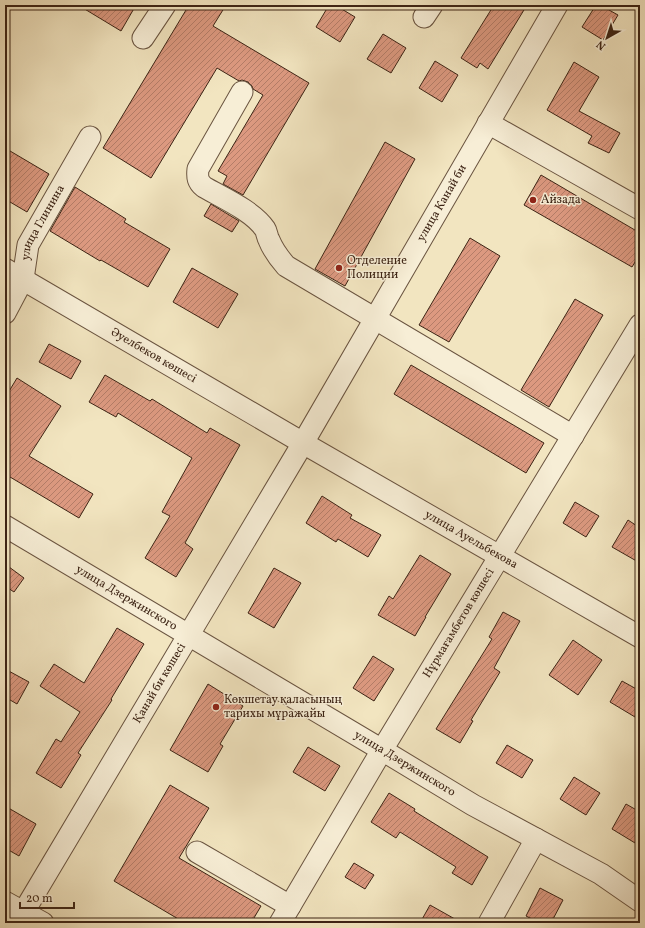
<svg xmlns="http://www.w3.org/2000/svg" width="645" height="928" font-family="Vollkorn,serif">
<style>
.building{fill:url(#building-hatch);stroke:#3d2415}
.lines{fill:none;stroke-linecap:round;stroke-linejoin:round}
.minor-casing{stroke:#6a5440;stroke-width:23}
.minor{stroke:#f7eed6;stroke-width:21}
.poi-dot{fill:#8f2418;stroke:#f7eed6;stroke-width:1.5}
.labels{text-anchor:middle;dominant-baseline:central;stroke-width:3;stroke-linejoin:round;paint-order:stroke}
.poi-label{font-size:12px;fill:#3d2415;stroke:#f7eed6;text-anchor:start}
.street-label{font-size:12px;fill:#3d2415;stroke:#f7eed6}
</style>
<defs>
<pattern id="building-hatch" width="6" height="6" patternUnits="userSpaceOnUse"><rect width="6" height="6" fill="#dc9980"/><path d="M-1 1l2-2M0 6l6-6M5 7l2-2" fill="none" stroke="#b47d68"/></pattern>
</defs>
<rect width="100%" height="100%" fill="#f2e5c0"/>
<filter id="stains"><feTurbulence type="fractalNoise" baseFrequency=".005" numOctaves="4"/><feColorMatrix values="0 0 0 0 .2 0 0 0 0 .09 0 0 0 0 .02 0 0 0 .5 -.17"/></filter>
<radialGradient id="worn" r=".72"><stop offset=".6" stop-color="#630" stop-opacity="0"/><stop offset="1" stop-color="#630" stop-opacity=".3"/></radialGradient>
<path class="building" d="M 78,5 L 136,5 L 121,31 Z
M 189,5 L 226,5 L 213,26 L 309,83 L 243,195 L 223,184 L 227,176 L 218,171 L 263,95 L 253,89 L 252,86 L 248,82 L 242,80 L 239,81 L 217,68 L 151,178 L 103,148 Z
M 329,5 L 335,5 L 355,17 L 340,42 L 316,27 Z
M 494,5 L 527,5 L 488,69 L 480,63 L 477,68 L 461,58 Z
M 596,5 L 600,5 L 618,15 L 603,40 L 582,27 Z
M 383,34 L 406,48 L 391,73 L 367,59 Z
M 435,61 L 458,75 L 442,102 L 419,88 Z
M 574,62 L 599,77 L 579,111 L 620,133 L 609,153 L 588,143 L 592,136 L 547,110 Z
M 385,142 L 415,159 L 345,286 L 315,269 Z
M 5,148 L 49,174 L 27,212 L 5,199 Z
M 541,175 L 640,233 L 640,254 L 632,267 L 524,205 Z
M 75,187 L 126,219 L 124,222 L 170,249 L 148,287 L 101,260 L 100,261 L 50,231 Z
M 211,204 L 239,221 L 232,232 L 204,216 Z
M 470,238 L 500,256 L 449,342 L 419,325 Z
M 192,268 L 238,294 L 218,328 L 173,302 Z
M 575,299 L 603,315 L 549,407 L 521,390 Z
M 49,344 L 81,361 L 71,379 L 39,362 Z
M 411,365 L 544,443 L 526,473 L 394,394 Z
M 105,375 L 150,401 L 152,399 L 207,433 L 210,428 L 240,445 L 185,543 L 193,549 L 176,577 L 145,558 L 170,516 L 162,512 L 192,458 L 118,413 L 116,417 L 89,402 Z
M 17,378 L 61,406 L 29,456 L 93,494 L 79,518 L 5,474 L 5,398 Z
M 322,496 L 352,515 L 350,518 L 381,535 L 368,557 L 338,539 L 336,542 L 306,523 Z
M 575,502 L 599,516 L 586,537 L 563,523 Z
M 628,520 L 640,528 L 640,563 L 612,547 Z
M 420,555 L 451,574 L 425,617 L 426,617 L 415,636 L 378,615 L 389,596 L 393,599 Z
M 5,564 L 24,578 L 14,592 L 5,586 Z
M 274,568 L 301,583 L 274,628 L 248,613 Z
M 503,612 L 520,621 L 494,668 L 500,672 L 471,720 L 473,721 L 460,743 L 436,729 L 492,639 L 489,637 Z
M 117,628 L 144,644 L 111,699 L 112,700 L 78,753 L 81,755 L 61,788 L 36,773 L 56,739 L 61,742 L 80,712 L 40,686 L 54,664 L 84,683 Z
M 573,640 L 602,660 L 578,695 L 549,675 Z
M 373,656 L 394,669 L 374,701 L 353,688 Z
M 5,669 L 29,682 L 17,704 L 5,697 Z
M 622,681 L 640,691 L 640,720 L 610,702 Z
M 208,684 L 243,706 L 220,744 L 223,746 L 208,772 L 170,750 Z
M 507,745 L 533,760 L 522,778 L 496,763 Z
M 308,747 L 340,766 L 325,791 L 293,772 Z
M 574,777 L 600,793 L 586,815 L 560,799 Z
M 170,785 L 209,808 L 179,858 L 261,906 L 251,923 L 185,923 L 114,881 Z
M 389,793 L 415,809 L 414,811 L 488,857 L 472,885 L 452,873 L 456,867 L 400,832 L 396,838 L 371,822 Z
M 626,804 L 640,812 L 640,846 L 612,829 Z
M 5,806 L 36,824 L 19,856 L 5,848 Z
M 354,863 L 374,875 L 365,889 L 345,877 Z
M 540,888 L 563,900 L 551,923 L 540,923 L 526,916 Z
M 430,905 L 462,923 L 420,923 Z"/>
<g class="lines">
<g class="minor-casing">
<g id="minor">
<path d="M 424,17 L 432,5"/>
<path d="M 143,38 L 165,5"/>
<path d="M 242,92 L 198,169 C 197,178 198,182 204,187 C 223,198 253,211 265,229 C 267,232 267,237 269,240 C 273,250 279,258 286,266 L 573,436"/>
<path d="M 488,123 L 640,209"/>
<path id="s1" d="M 5,269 L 303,443 L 640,637"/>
<path id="s2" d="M 5,313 L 23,279 L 28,245 L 90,137"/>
<path id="s3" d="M 5,526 L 382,750 L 473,805 L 601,874 L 640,901"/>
<path d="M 197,852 L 290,906"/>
<path d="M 5,902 L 43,923"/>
<path id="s4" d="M 17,923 L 303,443 L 557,5"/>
<path id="s5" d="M 280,923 L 382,750 L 640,325"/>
<path d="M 489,923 L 536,839"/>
</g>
</g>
<use href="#minor" class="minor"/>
</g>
<g class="poi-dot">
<circle cx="533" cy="200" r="4"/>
<circle cx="339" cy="268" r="4"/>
<circle cx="216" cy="707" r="4"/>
</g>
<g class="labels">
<g class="poi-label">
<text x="541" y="200">Айзада</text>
<text x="347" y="261">Отделение<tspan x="347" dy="14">Полиции</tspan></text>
<text x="224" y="700">Көкшетау қаласының<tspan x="224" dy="14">тарихы мұражайы</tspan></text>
</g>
<g class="street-label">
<text stroke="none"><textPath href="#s4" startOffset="836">улица Канай би</textPath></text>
<text stroke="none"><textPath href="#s2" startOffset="99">улица Глинина</textPath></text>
<text stroke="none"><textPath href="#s1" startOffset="172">Әуелбеков көшесі</textPath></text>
<text stroke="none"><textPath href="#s1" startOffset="539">улица Ауельбекова</textPath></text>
<text stroke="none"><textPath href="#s3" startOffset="141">улица Дзержинского</textPath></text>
<text stroke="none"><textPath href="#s5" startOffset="349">Нұрмағамбетов көшесі</textPath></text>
<text stroke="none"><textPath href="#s4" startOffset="279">Қанай би көшесі</textPath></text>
<text stroke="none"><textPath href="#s3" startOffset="465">улица Дзержинского</textPath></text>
</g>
</g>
<rect width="645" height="928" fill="none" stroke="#f2e5c0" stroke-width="20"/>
<rect x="6" y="6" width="633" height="916" fill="none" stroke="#3d2415" stroke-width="2"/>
<rect x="10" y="10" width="625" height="908" fill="none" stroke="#3d2415"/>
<g transform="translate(607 38) rotate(219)" stroke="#f7eed6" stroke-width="3" paint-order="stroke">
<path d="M0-3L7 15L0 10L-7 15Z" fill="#3d2415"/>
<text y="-6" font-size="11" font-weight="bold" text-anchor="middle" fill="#3d2415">N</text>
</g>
<path d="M20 902v6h54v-6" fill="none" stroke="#3d2415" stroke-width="2"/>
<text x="26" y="902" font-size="12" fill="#3d2415" stroke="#f7eed6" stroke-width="3" paint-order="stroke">20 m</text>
<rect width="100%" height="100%" filter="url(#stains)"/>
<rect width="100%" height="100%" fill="url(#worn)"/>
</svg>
